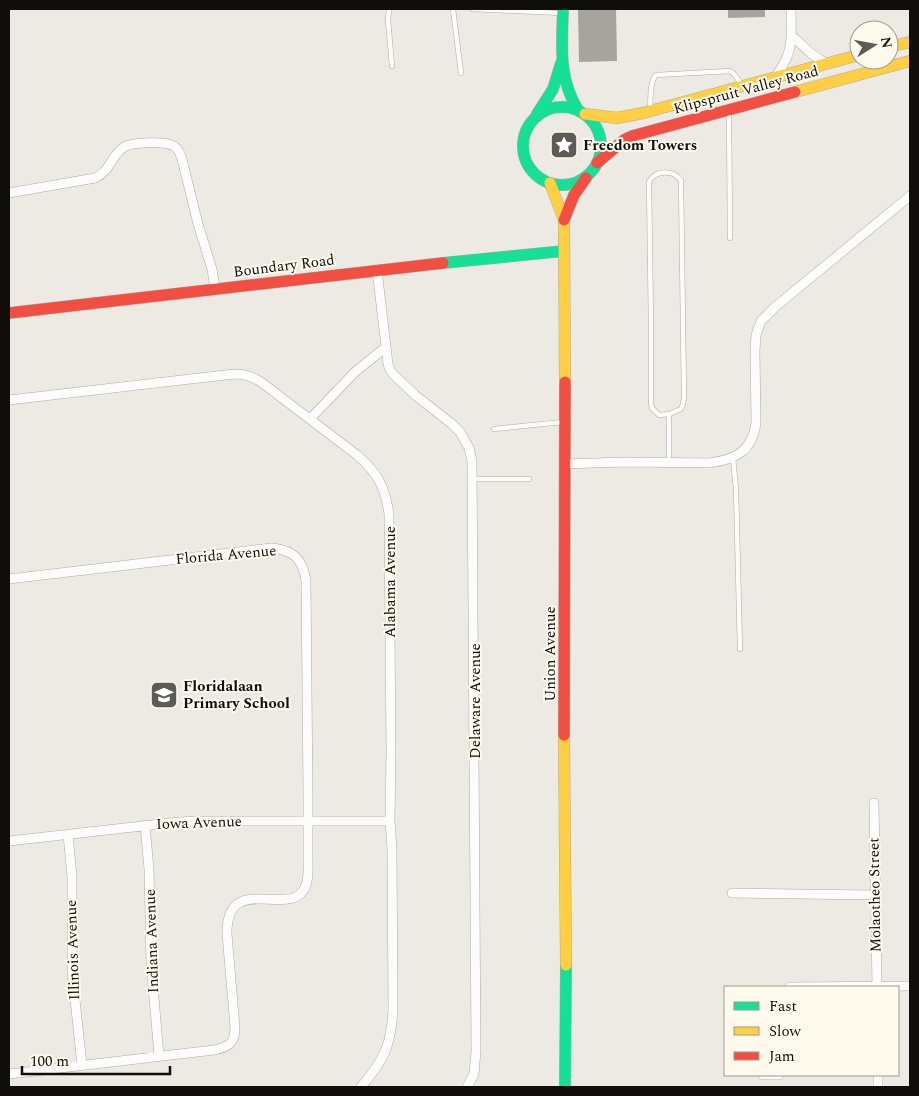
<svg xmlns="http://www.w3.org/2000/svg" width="919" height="1096" font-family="Spectral,serif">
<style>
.building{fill:#a6a49f}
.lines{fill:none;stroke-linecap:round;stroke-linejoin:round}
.lane-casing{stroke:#acaba5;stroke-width:5.5}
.street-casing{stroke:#acaba5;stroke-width:10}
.fast-casing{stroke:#acaba5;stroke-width:12}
.slow-casing{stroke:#acaba5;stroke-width:12}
.jam-casing{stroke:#acaba5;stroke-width:12}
.lane{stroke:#fcfcfb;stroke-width:4.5}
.street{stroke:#fcfcfb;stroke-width:9}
.fast{stroke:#16e098;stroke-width:11}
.slow{stroke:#ffcf43;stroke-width:11}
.jam{stroke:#f24e42;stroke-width:11}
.labels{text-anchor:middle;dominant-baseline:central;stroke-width:4;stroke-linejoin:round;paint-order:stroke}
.street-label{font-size:15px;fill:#0f0e0a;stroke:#fdf9ec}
.poi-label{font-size:15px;font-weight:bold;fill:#0f0e0a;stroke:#fdf9ec;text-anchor:start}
</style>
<rect width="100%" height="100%" fill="#eceae3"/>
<path class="building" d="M 578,9 L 616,9 L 617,61 L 579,62 Z
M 728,9 L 765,9 L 765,17 L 728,18 Z"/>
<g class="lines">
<g class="lane-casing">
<path id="lane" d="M 389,9 L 388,20 L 392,66
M 453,9 L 461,73
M 472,9 L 561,13
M 650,111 C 651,100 649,83 656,75 L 730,71 L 734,74 L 742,85
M 729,112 L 730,238
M 669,414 L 681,409 L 683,404 L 684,397 L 681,181 C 674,169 655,170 649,182 L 651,325 L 651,403 L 652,408 L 659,415 L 669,414 L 669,462
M 494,429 L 563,422
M 733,458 L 736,489 L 740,649
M 473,479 L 529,479"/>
</g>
<g class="street-casing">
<path id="street" d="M 791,35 C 803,46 813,57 828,64
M 775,78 C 779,71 784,64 787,57 C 793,42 791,24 791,9
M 9,193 L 95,178 C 111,171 111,155 124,147 C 132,142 166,141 174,146 C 179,149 180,154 182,159 L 198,224 L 212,269 L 215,289
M 377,270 L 388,364 L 390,370 L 394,375 L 415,395 L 452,424 L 460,432 L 469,448 L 472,461 L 476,1051 L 474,1074 L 467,1087
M 9,400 L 234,374 C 244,374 252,376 261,382 L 357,455 C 378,473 385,487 389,514 L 391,751 L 390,821 L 392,849 L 393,1010 C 391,1046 384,1060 361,1087
M 310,419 L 355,372 L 386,347
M 565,464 L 624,462 L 710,463 C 737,459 752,451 756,423 L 755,351 L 756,335 L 761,321 L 775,307 L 910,196
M 9,579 L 272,548 C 294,550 303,560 306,581 C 306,652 307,723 308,794 C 308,816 308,837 308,859 C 308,867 309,877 306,885 C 294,922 226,869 227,934 L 235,1027 C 235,1043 229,1047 214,1050 L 9,1074
M 874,803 L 877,987
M 145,825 L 149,869 L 151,963 L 159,1056
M 68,834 L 72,877 L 72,972 L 82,1065
M 9,841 L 169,823 L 194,821 L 390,821
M 732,893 L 875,895
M 790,987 L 910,986
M 763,1075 L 779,1075
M 878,1075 L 878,1087"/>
</g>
<g class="fast-casing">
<path id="fast" d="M 563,9 C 562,45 558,78 578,110
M523 146a39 39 0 1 1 78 0a39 39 0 1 1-78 0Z
M 537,114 L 553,89 L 561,63
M 443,263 L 564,251
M 565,1087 L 566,965"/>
</g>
<g class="slow-casing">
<path id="slow" d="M 889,47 L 910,42
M 795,92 L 910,61
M 585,114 L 617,118 L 643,113 L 859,55
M 550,183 L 564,220 L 565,382
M 564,735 L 566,965"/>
</g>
<g class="jam-casing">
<path id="jam" d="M 597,163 L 624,140 L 632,136 L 795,92
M 564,220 L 574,195 L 586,178
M 9,313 L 443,263
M 564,735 L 565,382"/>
</g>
<use href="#lane" class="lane"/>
<use href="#street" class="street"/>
<use href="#fast" class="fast"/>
<use href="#slow" class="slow"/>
<use href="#jam" class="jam"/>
</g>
<defs>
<g id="sight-square" transform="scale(1.4375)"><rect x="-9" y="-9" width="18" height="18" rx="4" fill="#5c5b56" stroke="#fdf9ec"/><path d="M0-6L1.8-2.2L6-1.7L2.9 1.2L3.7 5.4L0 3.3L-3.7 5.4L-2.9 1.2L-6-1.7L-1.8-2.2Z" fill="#fff"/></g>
<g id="school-square" transform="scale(1.4375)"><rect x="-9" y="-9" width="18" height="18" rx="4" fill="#5c5b56" stroke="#fdf9ec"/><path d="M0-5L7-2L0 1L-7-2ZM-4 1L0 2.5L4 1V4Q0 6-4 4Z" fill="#fff"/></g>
</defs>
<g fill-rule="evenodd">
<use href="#sight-square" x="564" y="145"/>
<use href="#school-square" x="164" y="695"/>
</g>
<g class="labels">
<g class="street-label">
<text transform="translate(746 90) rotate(-15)">Klipspruit Valley Road</text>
<text transform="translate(284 266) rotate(-7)">Boundary Road</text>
<text transform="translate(226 555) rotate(-5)">Florida Avenue</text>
<text transform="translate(390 582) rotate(-90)">Alabama Avenue</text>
<text transform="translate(550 654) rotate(-90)">Union Avenue</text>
<text transform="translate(475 701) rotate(-90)">Delaware Avenue</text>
<text transform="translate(199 823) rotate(-2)">Iowa Avenue</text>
<text transform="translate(875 895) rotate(-91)">Molaotheo Street</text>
<text transform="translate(152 941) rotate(-92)">Indiana Avenue</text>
<text transform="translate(73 950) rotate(-92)">Illinois Avenue</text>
</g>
<g class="poi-label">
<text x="583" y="145">Freedom Towers</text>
<text x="183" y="686">Floridalaan<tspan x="183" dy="17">Primary School</tspan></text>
</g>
</g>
<rect width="919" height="1096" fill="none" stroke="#0f0e0a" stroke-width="20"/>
<rect x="724" y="986" width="175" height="90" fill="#fdf9ec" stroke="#9e9b92"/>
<rect x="734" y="1002" width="25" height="8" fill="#16e098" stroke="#9e9b92"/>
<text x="769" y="1011" font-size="15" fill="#0f0e0a">Fast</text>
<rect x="734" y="1027" width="25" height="8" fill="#ffcf43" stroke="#9e9b92"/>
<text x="769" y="1036" font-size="15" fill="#0f0e0a">Slow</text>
<rect x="734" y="1052" width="25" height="8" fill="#f24e42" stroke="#9e9b92"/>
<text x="769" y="1061" font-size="15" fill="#0f0e0a">Jam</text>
<g transform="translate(874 45) rotate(79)"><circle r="24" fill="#fdf9ec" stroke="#9e9b92"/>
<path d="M0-4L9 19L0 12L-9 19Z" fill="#5c5b56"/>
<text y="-8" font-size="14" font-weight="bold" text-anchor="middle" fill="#0f0e0a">N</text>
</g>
<path d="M22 1066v8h148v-8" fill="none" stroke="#0f0e0a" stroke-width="2.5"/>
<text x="30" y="1066" font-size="15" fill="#0f0e0a" stroke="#fdf9ec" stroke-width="4" paint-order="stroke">100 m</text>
</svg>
